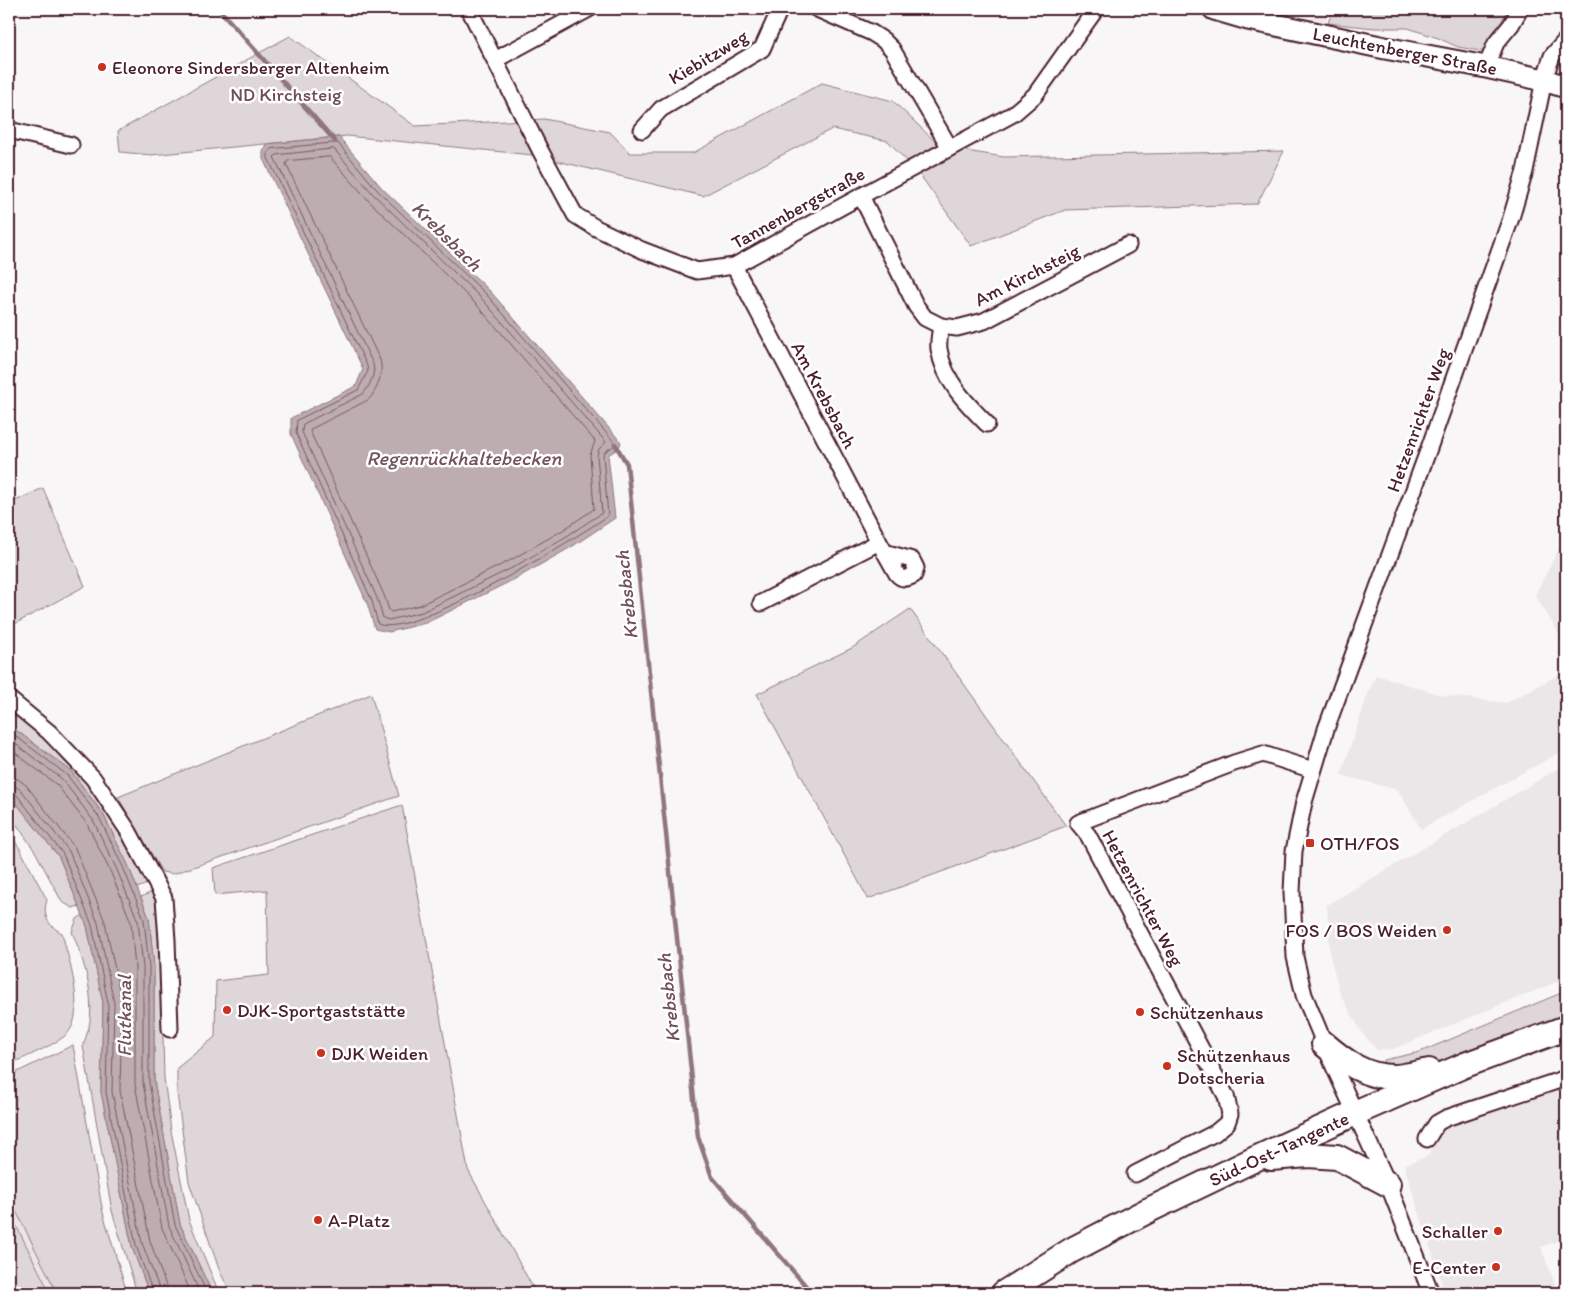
<svg xmlns="http://www.w3.org/2000/svg" width="1575" height="1302" font-family="Itim,sans-serif">
<style>
.built{fill:#ebe6e8}
.green{fill:#ded6d9;stroke:#947a82}
.water{fill:#bdadb0;stroke:#8f747b}
.lines{fill:none;stroke-linecap:round;stroke-linejoin:round}
.shore{stroke:#785860;stroke-width:1}
.stream{stroke:#8f747b;stroke-width:4.5}
.street-casing{stroke:#4a1f2b;stroke-width:19}
.secondary-casing{stroke:#4a1f2b;stroke-width:25}
.primary-casing{stroke:#4a1f2b;stroke-width:28}
.street{stroke:#fff;stroke-width:15}
.secondary{stroke:#fff;stroke-width:21}
.primary{stroke:#fff;stroke-width:24}
.poi-dot{fill:#c8321e;stroke:#fff;stroke-width:2}
.labels{text-anchor:middle;dominant-baseline:central;stroke-width:5;stroke-linejoin:round;paint-order:stroke}
.street-label{font-size:19px;fill:#4a1f2b;stroke:#fff}
.poi-label{font-size:19px;fill:#4a1f2b;stroke:#fff;text-anchor:start}
.park-label{font-size:19px;fill:#6f4d56;stroke:#fff}
.water-label{font-size:20px;font-style:italic;fill:#72515a;stroke:#fff}
</style>
<rect width="100%" height="100%" fill="#f8f6f7"/>
<filter id="ink" filterUnits="userSpaceOnUse"><feTurbulence type="fractalNoise" baseFrequency=".02" numOctaves="2"/><feDisplacementMap in="SourceGraphic" scale="10" xChannelSelector="R" yChannelSelector="G"/><feConvolveMatrix kernelMatrix="1 2 1 2 8 2 1 2 1" color-interpolation-filters="sRGB"/></filter>
<g filter="url(#ink)">
<path class="built" d="M 1282,9 L 1330,9 L 1325,21 Z
M 1566,535 L 1566,645 L 1535,595 Z
M 1566,671 L 1566,749 L 1421,829 L 1398,790 L 1341,775 L 1367,697 L 1376,675 L 1441,695 L 1506,703 Z
M 1566,764 L 1566,978 L 1393,1049 L 1377,1050 L 1363,1034 L 1341,996 L 1330,956 L 1327,905 Z
M 1556,1088 L 1566,1112 L 1566,1238 L 1541,1247 L 1558,1293 L 1445,1293 L 1404,1165 L 1428,1156 L 1445,1126 Z
M 9,1197 L 57,1293 L 9,1293 Z"/>
<path class="green" d="M 1333,9 L 1508,9 L 1485,52 L 1458,47 L 1438,38 L 1408,28 L 1374,28 L 1328,23 Z
M 290,36 L 415,126 L 544,119 L 610,132 L 630,153 L 693,153 L 822,83 L 893,101 L 941,147 L 1004,157 L 1284,151 L 1257,204 L 1065,210 L 971,246 L 920,175 L 888,141 L 832,129 L 703,196 L 532,155 L 347,136 L 151,155 L 120,152 L 118,131 Z
M 43,488 L 85,586 L 9,627 L 9,504 Z
M 910,609 L 1066,826 L 868,899 L 757,694 L 852,648 Z
M 371,694 L 399,796 L 173,874 L 162,872 L 118,797 Z
M 9,711 C 31,728 59,747 77,768 C 107,802 126,844 147,884 L 137,888 L 128,865 L 103,814 L 71,771 L 9,725 Z
M 9,795 L 13,799 L 59,857 L 79,906 L 73,908 L 62,902 L 36,853 L 9,813 Z
M 402,805 L 468,1170 L 536,1293 L 231,1293 L 220,1272 L 189,1182 L 177,1093 L 177,1068 L 215,1037 L 216,981 L 269,975 L 267,890 L 215,895 L 213,868 Z
M 9,833 L 19,847 L 47,900 C 42,915 48,926 62,933 C 68,957 87,1013 67,1034 C 57,1044 23,1058 9,1065 Z
M 152,892 L 160,916 L 164,1078 L 171,1131 L 189,1220 L 219,1293 L 212,1293 L 180,1224 L 154,1081 L 154,967 L 149,918 L 141,897 Z
M 83,915 L 87,926 L 103,1003 L 101,1092 L 132,1247 L 149,1293 L 137,1293 L 112,1211 L 83,1046 C 85,1040 87,1034 89,1027 C 95,996 84,960 72,932 L 77,919 Z
M 1566,991 L 1566,1016 L 1457,1057 L 1382,1074 L 1384,1060 L 1420,1052 Z
M 73,1045 L 103,1213 L 127,1293 L 57,1293 L 9,1197 L 9,1076 Z
M 9,1211 L 50,1293 L 9,1293 Z"/>
<path class="water" d="M 339,137 L 382,188 L 490,291 L 621,442 L 619,448 L 608,455 L 615,518 L 573,546 L 517,578 L 426,623 L 389,632 L 375,629 L 367,603 L 291,434 L 291,418 L 356,386 L 363,369 L 263,159 L 263,152 L 267,144 Z
M 9,725 L 71,771 L 103,814 L 128,865 L 149,918 L 154,967 L 154,1081 L 180,1224 L 212,1293 L 149,1293 L 132,1247 L 101,1092 L 103,1003 L 87,926 L 59,857 L 13,799 L 9,795 Z"/>
<g class="lines">
<path class="shore" d="M 333,143 L 338,143 L 378,191 L 486,294 L 615,443 C 613,449 605,449 603,455 L 608,516 C 574,539 412,640 378,624 L 372,601 L 296,433 L 297,420 L 358,390 L 368,371 L 367,366 L 268,158 L 268,153 L 271,149 Z
M 334,149 L 374,195 L 482,299 L 606,442 L 599,449 L 597,455 L 602,513 L 567,536 L 512,568 L 422,612 L 389,620 L 383,618 L 377,598 L 302,432 L 303,424 L 363,394 C 369,387 376,374 373,364 L 274,157 L 277,155 Z
M 330,157 L 369,201 L 476,304 L 595,441 L 590,455 L 594,509 L 563,530 L 509,561 L 420,605 L 391,612 L 389,610 L 384,595 L 310,431 L 311,429 L 368,400 C 377,391 384,373 380,360 L 286,164 L 288,161 Z
M 9,731 L 67,775 L 99,817 L 123,867 L 144,919 L 149,967 L 149,1082 L 175,1225 L 207,1293
M 9,739 L 62,779 L 93,820 L 117,870 L 138,921 L 143,967 L 143,1083 L 169,1226 L 200,1293
M 9,748 L 57,785 L 87,824 L 111,873 L 131,922 L 135,968 L 135,1084 L 162,1228 L 191,1293
M 9,778 L 18,779 L 26,785 L 75,848 L 105,922 L 122,1003 L 120,1091 L 150,1241 L 166,1286 L 167,1293
M 9,785 L 15,786 L 22,791 L 69,851 L 98,923 L 114,1003 L 112,1092 L 142,1243 L 159,1288 L 159,1293
M 9,792 L 13,792 L 17,795 L 63,854 L 92,925 L 108,1003 L 106,1092 L 136,1245 L 153,1293"/>
<path class="stream" d="M 219,9 L 335,141
M 615,444 L 627,464 L 698,1137 L 712,1177 L 812,1293"/>
<g class="street-casing">
<path id="street" d="M 469,9 L 540,150 L 575,215 L 596,228 L 642,250 L 697,271 L 734,266 L 861,196 L 1013,114 L 1035,95 L 1096,9
M 817,9 L 872,33 L 883,40 L 892,49 L 950,148
M 495,60 L 589,9
M 1486,67 L 1496,43 L 1511,25 L 1520,9
M 9,130 L 71,145
M 642,130 L 661,109 L 762,49 L 780,9
M 861,196 L 916,306 L 925,318 L 941,326 C 940,333 938,342 939,349 C 944,381 966,403 987,424
M 734,266 L 879,542 L 897,574 C 902,580 907,579 914,575 L 916,568 L 912,560 L 884,552
M 941,326 L 957,328 L 984,321 L 1128,245
M 761,603 L 879,542
M 9,699 L 49,732 L 93,778 L 129,832 L 164,898 L 167,940 L 170,1029
M 1427,1139 L 1437,1123 L 1446,1118 L 1566,1078
M 1135,1174 L 1215,1133 L 1227,1123 L 1230,1114 L 1226,1096 L 1088,835 L 1078,823 L 1234,763 L 1263,754 L 1313,770
M 1431,1293 L 1388,1184 L 1335,1069 L 1304,995 L 1295,957 L 1292,892 L 1294,851 L 1304,802 L 1326,729 L 1428,451 L 1511,218 L 1525,171 L 1544,80 L 1552,56 L 1566,40"/>
</g>
<g class="secondary-casing">
<path id="secondary" d="M 1214,9 L 1248,19 L 1385,48 L 1486,67 L 1544,80 L 1566,87"/>
</g>
<g class="primary-casing">
<path id="primary" d="M 1324,1044 C 1345,1062 1365,1077 1394,1077 C 1405,1077 1417,1073 1429,1071
M 1271,1158 L 1308,1155 L 1337,1157 L 1388,1184
M 1004,1293 L 1072,1250 L 1149,1210 L 1255,1159 L 1355,1113 L 1465,1065 L 1566,1028"/>
</g>
<use href="#street" class="street"/>
<use href="#secondary" class="secondary"/>
<use href="#primary" class="primary"/>
</g>
</g>
<g class="poi-dot">
<circle cx="102" cy="67" r="5"/>
<rect x="1305" y="838" width="10" height="10" rx="2.5"/>
<circle cx="1447" cy="930" r="5"/>
<circle cx="227" cy="1010" r="5"/>
<circle cx="1140" cy="1012" r="5"/>
<circle cx="321" cy="1053" r="5"/>
<circle cx="1167" cy="1066" r="5"/>
<circle cx="318" cy="1220" r="5"/>
<circle cx="1498" cy="1231" r="5"/>
<circle cx="1496" cy="1267" r="5"/>
</g>
<g class="labels">
<g class="street-label">
<text transform="translate(1405 51) rotate(11)">Leuchtenberger Straße</text>
<text transform="translate(708 57) rotate(-31)">Kiebitzweg</text>
<text transform="translate(798 208) rotate(-29)">Tannenbergstraße</text>
<text transform="translate(1027 275) rotate(-27)">Am Kirchsteig</text>
<text transform="translate(824 395) rotate(62)">Am Krebsbach</text>
<text transform="translate(1418 420) rotate(-70)">Hetzenrichter Weg</text>
<text transform="translate(1143 898) rotate(62)">Hetzenrichter Weg</text>
<text transform="translate(1279 1149) rotate(-25)">Süd-Ost-Tangente</text>
</g>
<g class="poi-label">
<text x="112" y="67">Eleonore Sindersberger Altenheim</text>
<text x="1320" y="843">OTH/FOS</text>
<text x="1437" y="930" text-anchor="end">FOS / BOS Weiden</text>
<text x="237" y="1010">DJK-Sportgaststätte</text>
<text x="1150" y="1012">Schützenhaus</text>
<text x="331" y="1053">DJK Weiden</text>
<text x="1177" y="1055">Schützenhaus<tspan x="1177" dy="22">Dotscheria</tspan></text>
<text x="328" y="1220">A-Platz</text>
<text x="1488" y="1231" text-anchor="end">Schaller</text>
<text x="1486" y="1267" text-anchor="end">E-Center</text>
</g>
<g class="park-label">
<text x="286" y="94">ND Kirchsteig</text>
</g>
<g class="water-label">
<text transform="translate(447 236) rotate(45)">Krebsbach</text>
<text x="464" y="458">Regenrückhaltebecken</text>
<text transform="translate(626 595) rotate(-96)">Krebsbach</text>
<text transform="translate(668 998) rotate(-96)">Krebsbach</text>
<text transform="translate(124 1016) rotate(-90)">Flutkanal</text>
</g>
</g>
<rect width="1575" height="1302" fill="none" stroke="#fff" stroke-width="30"/>
<rect x="15" y="15" width="1545" height="1272" fill="none" stroke="#4a1f2b" stroke-width="2" filter="url(#ink)"/>
</svg>
